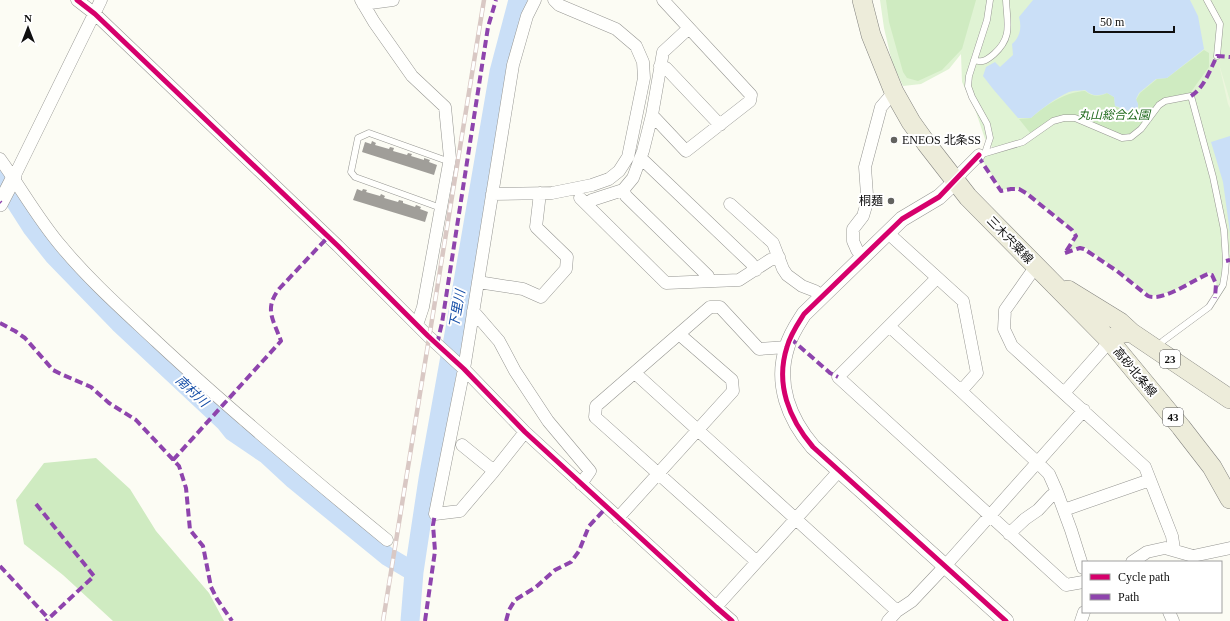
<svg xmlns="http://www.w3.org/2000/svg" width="1230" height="621" font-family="'Times New Roman','Noto Sans JP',serif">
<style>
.green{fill:#e0f3d4}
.forest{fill:#cfebc1}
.pitch{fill:#ecf6dd}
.water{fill:#cadff7}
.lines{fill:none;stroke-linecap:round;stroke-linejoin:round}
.river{stroke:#cadff7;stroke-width:19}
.building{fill:#a09e99}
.service-casing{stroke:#969692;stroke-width:7}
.minor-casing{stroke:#969692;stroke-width:13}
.tertiary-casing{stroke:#969692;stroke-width:16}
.primary-casing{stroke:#83837f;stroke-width:20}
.service{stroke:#fffffd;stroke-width:6}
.minor{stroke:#fffffd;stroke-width:12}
.tertiary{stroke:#fffffd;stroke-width:15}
.primary{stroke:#edecda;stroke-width:19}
.rail-casing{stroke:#d9c8c4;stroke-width:4.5}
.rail{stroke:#fff;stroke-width:3;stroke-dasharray:9;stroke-linecap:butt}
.quiet{stroke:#8e44ad;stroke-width:4;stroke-dasharray:8 4;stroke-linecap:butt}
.cycleway-casing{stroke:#fff;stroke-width:8}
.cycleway{stroke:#d6006c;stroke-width:5}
.poi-dot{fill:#62625f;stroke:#fff;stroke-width:1.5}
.labels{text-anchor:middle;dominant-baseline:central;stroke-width:4;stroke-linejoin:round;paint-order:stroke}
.shield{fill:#fff;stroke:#575757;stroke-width:1}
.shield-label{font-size:11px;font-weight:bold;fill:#0f0f0f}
.park-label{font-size:12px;font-style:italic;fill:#1f6a1c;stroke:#fff}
.poi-label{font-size:12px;fill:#0f0f0f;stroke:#fff;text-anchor:start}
.street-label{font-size:12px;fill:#0f0f0f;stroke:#fff}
.water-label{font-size:13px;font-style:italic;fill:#134ca6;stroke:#fff}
</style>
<rect width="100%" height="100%" fill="#fcfcf4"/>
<path class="green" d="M 880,0 L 1230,0 L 1230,257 L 1228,258 L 1226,287 L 1218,299 L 1216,296 C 1217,288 1217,282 1214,274 L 1208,273 L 1171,292 L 1151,296 L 1117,270 L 1086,248 L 1080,247 L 1069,250 L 1076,236 L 1072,229 L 1026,192 L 1020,189 L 1011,188 L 1002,190 L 979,156 L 994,151 L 992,147 L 985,139 L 975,109 L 962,82 L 961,54 L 949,69 L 921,84 L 903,86 L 892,62 L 884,28 Z"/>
<path class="forest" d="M 886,0 L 976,0 L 962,49 L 942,70 L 918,81 L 907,78 L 903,72 L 889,22 Z
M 1204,50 L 1209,53 L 1209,67 L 1188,96 L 1164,101 L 1141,128 L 1130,136 L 1122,137 L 1065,117 L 1031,134 L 1019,119 L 1031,118 C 1046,105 1065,92 1085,91 C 1093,97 1099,97 1107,93 L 1114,97 L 1115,106 L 1119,108 L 1129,119 L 1139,110 L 1138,104 L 1136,100 L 1140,93 L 1157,79 L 1167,78 Z
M 96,458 L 130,489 L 156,531 L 209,593 L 224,621 L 113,621 L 63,575 L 24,544 L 16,500 L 44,463 Z"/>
<path class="pitch" d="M 1219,64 L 1230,101 L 1230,108 L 1228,104 Z"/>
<path class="water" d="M 1033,0 L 1190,0 L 1198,16 L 1204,49 L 1167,78 L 1156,79 L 1139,93 L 1136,99 L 1138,104 L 1138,110 L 1129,119 L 1119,107 L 1115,106 L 1114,97 L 1107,93 C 1098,96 1093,97 1085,90 C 1080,91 1075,90 1069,92 C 1057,97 1041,109 1031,118 L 1018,118 L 993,89 L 983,76 L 986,67 L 995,62 L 1000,67 L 1013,55 L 1012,44 C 1020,37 1022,28 1019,17 Z
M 1230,136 L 1230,233 L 1223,182 L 1211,142 Z"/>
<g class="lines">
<path class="river" d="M 0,178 L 32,228 L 54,256 L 119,323 L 225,422 L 233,432 L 267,455 L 294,480 L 387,556 L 414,572
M 410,621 L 414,572 L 428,479 L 456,323 L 499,72 L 518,0"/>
</g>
<path class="building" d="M 372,141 L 376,143 L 375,145 L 389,149 L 390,147 L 394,148 L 393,151 L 407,155 L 408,153 L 412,154 L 411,156 L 424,160 L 424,158 L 430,160 L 429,162 L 437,165 L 434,175 L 362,152 L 365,142 L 371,144 Z
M 357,189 L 362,191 L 363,189 L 367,190 L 366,192 L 380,196 L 381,194 L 385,196 L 384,198 L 398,202 L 399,200 L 403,201 L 403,203 L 415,207 L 416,205 L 421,207 L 420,209 L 428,212 L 425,222 L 353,200 Z"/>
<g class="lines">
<g class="service-casing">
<path id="service" d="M 1207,0 L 1220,24 L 1217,56
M 974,60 C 983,63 987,60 994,54 C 1013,37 1007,23 1006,0
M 987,152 L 986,150 L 990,138 L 987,124 L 972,97 L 968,86 L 969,76 L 987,20 L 990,0
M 979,155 L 1023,142 L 1053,121 L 1064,118 L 1075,118 L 1122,138 L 1131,137 L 1141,129 L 1159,105 L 1165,101 L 1191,96 L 1213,177 L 1224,230 L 1226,261 L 1225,273 L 1223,285 L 1209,307 L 1163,341 L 1157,348
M 441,208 L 355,177 L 351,172 L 358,138 L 369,133 L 450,162"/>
</g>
<g class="minor-casing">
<path id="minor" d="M 77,0 L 95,14 L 338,246 L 428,336 L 464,369 L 525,432 L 716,607 L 732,621
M 361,0 L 374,22 L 412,76 L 445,107 L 450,158 L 423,307 L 417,325
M 363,4 L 393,0
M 660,66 L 666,68 L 720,125
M 652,115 L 686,151 L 750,101 L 751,95 L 663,0
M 0,159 C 21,188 38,219 61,246 C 90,281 124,311 157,342 C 231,411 309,476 387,540
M 640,159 L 644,161 L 751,263 L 756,270
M 14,177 L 101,0
M 955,182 L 962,172 L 979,155
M 623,190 L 626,196 L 708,276 L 709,281
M 492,194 L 552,193 L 592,185 L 609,179 L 619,171 L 628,157 L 644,78 L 643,62 L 636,46 L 616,29 L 559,5 L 554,0
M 580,198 L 666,283 L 739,280 L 770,260 L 779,257
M 586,204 L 592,200 L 623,190 L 633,178 L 643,151 L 652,115 L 663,52 L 689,28
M 730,204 L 773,243 L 783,269 L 787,275 L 802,286 L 815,291 L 823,297
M 888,233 L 963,301 L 977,373 L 961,391
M 863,257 L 857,250 L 853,241 L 853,229 L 863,216 L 866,206 L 867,195 L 865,167 L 881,107 L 894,92
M 1036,266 L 1005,310 L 1004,329 L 1012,346 L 1145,467 L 1172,536 L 1174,549
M 937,278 L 838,377 L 1066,585 L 1083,582
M 478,282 L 523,289 L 541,297 L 566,269 L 567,257 L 536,227 L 540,193
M 473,311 L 499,341 L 515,371 L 548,421 L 590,471 L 581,484
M 889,326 L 961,391 L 1038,463 L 1049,474 L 1057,492 L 1071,530 L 1083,568
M 635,373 L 897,611
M 1064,393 L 1110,341
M 525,432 L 494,471 L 460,511 L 435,514 L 464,369 L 513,65 L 527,16 L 535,0
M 462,445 L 494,471
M 1064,510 L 1150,480
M 618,518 L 733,391 L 732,380 L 679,334
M 1009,534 L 1025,519 L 1038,510 L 1051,496 L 1057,492
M 756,561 L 595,417 L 596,406 L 710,307 L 720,307 L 759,349 L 787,347
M 1132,562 L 1147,552 L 1165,548 L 1193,556 L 1230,548
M 716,607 L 839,471
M 1169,612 L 1173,621
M 888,621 L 897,611 L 912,601 L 945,566 L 1084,410
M 1081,621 L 1084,612"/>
</g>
<g class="tertiary-casing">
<path id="tertiary" d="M 955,182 L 939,197 L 902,219 L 804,314 C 797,325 790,335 787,347 C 775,384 789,419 813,447 L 1006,621
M 0,204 L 14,177"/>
</g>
<g class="primary-casing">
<path id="primary" d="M 862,0 L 871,35 L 894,92 L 911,122 L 926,143 L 968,197 L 1110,341 L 1181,427 L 1212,467 L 1230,499
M 1068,290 L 1120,322 L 1132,333
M 1110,341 C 1117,334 1122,332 1132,333 L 1230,399"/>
</g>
<use href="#service" class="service"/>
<use href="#minor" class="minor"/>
<use href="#tertiary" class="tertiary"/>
<use href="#primary" class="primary"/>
<g class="rail-casing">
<path id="rail" d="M 383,621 L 484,0"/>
</g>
<use href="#rail" class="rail"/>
<path class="quiet" d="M 1191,96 C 1204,88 1210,70 1217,56 L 1230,57
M 978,156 L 1001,191 L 1011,189 L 1019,189 L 1026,193 L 1072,230 L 1076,236 L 1065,253
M 0,202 L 1,203
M 1065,253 L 1080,248 L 1084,249 L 1117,271 L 1148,296 C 1163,302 1193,280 1208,274 L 1212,275 L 1216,284 L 1215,298
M 1226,261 L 1230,260
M 0,323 L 15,331 L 25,338 L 53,370 L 61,374 L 91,387 L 109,403 L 136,420 L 179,466 L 186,488 L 190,530 L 203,546 L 211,587 L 217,599 L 232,621
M 790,338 L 830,373 L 838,377
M 437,344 L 442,323 L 488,27 L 496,0
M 173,460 L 281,341 C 273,319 264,309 279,289 L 328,237
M 36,504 L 94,576 L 46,621
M 0,566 L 49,619
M 425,621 L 435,551 L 433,525 L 435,514
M 506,621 L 509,610 L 515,600 L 536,587 L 555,570 L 571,562 L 579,551 L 589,526 L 606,508"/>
<g class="cycleway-casing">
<path id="cycleway" d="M 77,0 L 95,14 L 338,246 L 428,336 L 464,369 L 525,432 L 716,607 L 732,621
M 979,155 L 939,197 L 902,219 L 804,314 C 797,325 790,335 787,347 C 775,384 789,419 813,447 L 1006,621"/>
</g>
<use href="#cycleway" class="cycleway"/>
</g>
<g class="poi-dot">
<circle cx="894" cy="140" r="4"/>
<circle cx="891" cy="201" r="4"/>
</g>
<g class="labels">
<g class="shield">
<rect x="1160" y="350" width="20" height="18" rx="3"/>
<rect x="1163" y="408" width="20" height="18" rx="3"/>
</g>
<g class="shield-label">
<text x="1170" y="359">23</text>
<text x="1173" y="417">43</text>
</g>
<g class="park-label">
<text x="1114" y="115">丸山総合公園</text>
</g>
<g class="poi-label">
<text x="902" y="140">ENEOS 北条SS</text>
<text x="883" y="201" text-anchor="end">桐麺</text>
</g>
<g class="street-label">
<text transform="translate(1010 240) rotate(46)">三木宍粟線</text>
<text transform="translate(1135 372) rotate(50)">高砂北条線</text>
</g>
<g class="water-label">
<text transform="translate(457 309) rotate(-80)">下里川</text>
<text transform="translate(192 391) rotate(43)">南村川</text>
</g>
</g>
<rect x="1082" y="561" width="140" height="52" fill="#ffffff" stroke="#9f9f9f"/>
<rect x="1090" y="574" width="20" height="6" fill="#d6006c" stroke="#9f9f9f"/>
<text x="1118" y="581" font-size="12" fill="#0f0f0f">Cycle path</text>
<rect x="1090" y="594" width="20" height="6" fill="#8e44ad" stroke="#9f9f9f"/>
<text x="1118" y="601" font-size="12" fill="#0f0f0f">Path</text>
<g transform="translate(28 28)" stroke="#ffffff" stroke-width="3" paint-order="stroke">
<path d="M0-3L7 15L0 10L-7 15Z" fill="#0f0f0f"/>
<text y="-6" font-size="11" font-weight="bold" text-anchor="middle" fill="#0f0f0f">N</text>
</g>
<path d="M1094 26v6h80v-6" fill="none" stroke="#0f0f0f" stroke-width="2"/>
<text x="1100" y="26" font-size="12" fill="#0f0f0f" stroke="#ffffff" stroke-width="3" paint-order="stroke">50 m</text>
</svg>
